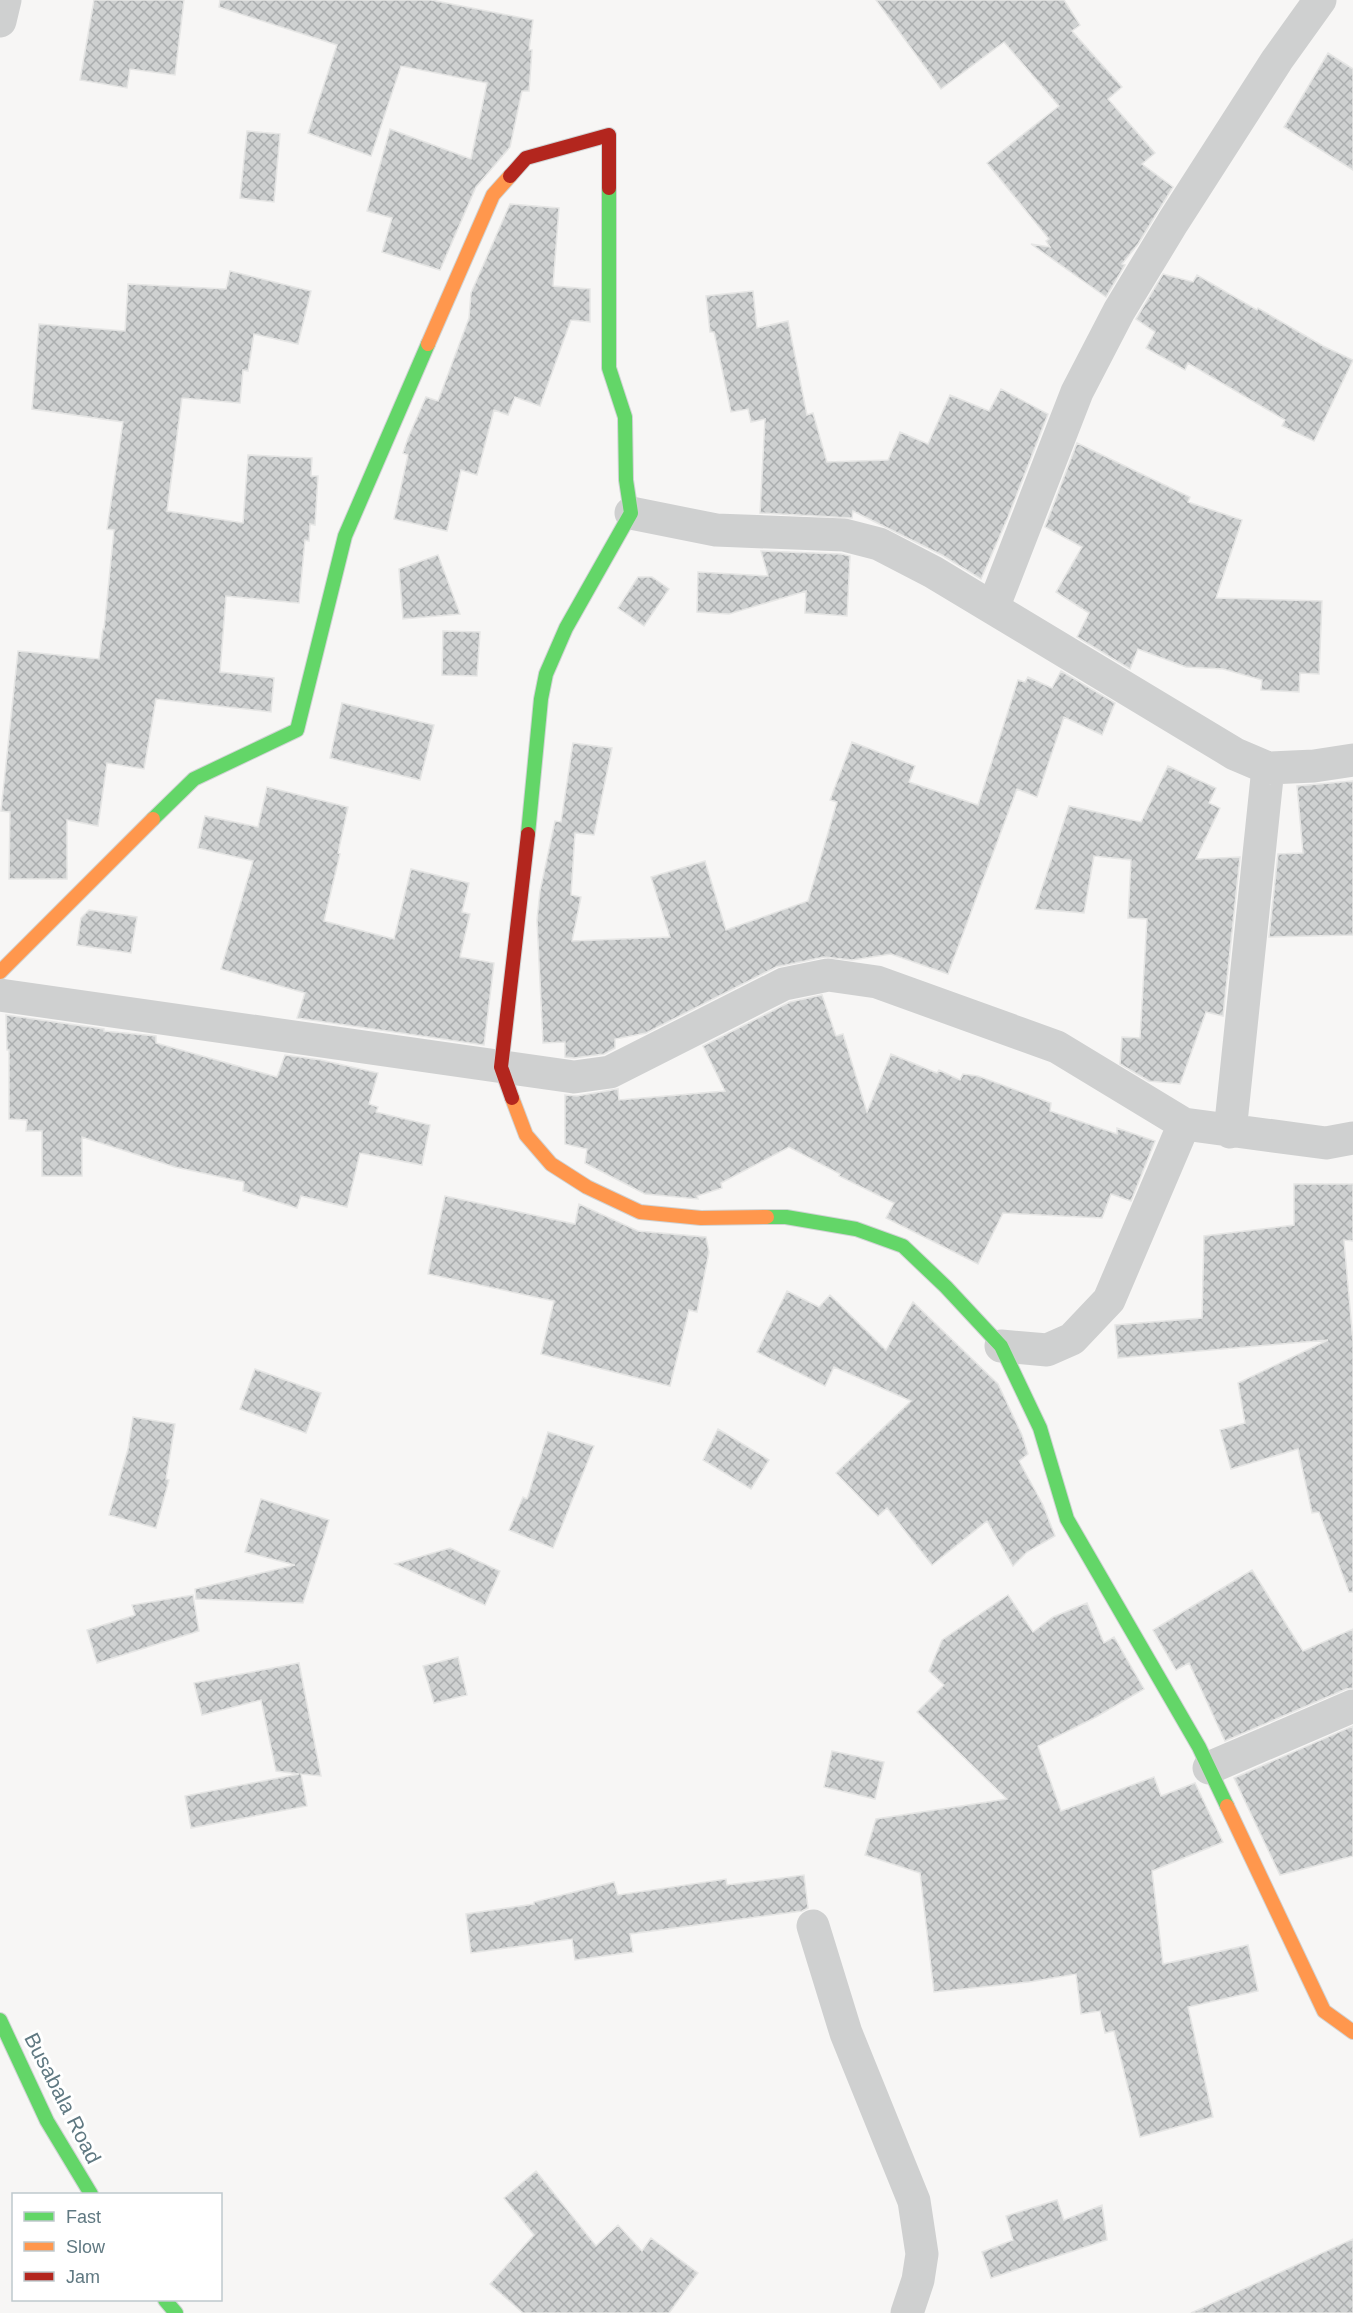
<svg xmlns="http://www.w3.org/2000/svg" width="1353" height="2313" font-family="Arial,sans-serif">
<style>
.building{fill:url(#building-cross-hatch);stroke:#e6e6e5;stroke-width:1.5}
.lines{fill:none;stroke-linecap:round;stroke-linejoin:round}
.fast-casing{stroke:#d0d3d4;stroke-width:16}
.slow-casing{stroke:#d0d3d4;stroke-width:16}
.jam-casing{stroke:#d0d3d4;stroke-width:16}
.street{stroke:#cfd0d0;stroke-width:33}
.fast{stroke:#63d668;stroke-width:14}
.slow{stroke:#ff974d;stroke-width:14}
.jam{stroke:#b3261e;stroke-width:14}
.labels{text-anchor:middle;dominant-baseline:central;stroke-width:6;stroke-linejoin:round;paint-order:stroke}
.street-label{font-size:21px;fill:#607982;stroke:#fff}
</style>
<defs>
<pattern id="building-cross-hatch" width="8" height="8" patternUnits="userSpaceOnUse" patternTransform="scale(1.5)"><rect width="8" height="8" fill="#cfd1d1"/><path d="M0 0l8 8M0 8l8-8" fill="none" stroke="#abaeaf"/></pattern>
</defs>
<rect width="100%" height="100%" fill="#f7f6f5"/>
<path class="building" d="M 94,0 L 184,0 L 175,75 L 130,69 L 127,88 L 80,80 Z
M 220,0 L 431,0 L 533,20 L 529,50 L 532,50 L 529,91 L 522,91 L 510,147 L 476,187 L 440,270 L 382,252 L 392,218 L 367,211 L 390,129 L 471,159 L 487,83 L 401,66 L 371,156 L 308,133 L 337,45 L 219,7 Z
M 876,0 L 1064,0 L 1080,25 L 1072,31 L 1122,87 L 1108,99 L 1155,153 L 1142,164 L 1173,187 L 1138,244 L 1122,264 L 1125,265 L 1106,297 L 1031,244 L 1050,247 L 1046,241 L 1049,239 L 987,163 L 1059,106 L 1004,42 L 941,89 Z
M 1328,53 L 1353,69 L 1353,170 L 1284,127 Z
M 247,131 L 280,134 L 274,202 L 240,198 Z
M 510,204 L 559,208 L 553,286 L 590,289 L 590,322 L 571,320 L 540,406 L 515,397 L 508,415 L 494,410 L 477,475 L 461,470 L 447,531 L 394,519 L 408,455 L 403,453 L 408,438 L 426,397 L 438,401 L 469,318 L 471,293 Z
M 230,271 L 311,291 L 298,344 L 254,334 L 248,371 L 243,370 L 240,403 L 182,398 L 167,511 L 243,523 L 248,455 L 312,458 L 311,476 L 318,476 L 315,525 L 310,524 L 309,541 L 305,540 L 299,603 L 226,596 L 220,672 L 274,678 L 271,712 L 156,699 L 144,769 L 107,763 L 98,826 L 67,820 L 67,879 L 9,879 L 10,812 L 1,811 L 18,651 L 99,659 L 103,629 L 104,629 L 114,530 L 107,529 L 123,422 L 32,409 L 39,324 L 125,331 L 128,284 L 226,289 Z
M 1163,274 L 1193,282 L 1197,275 L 1257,310 L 1258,308 L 1323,346 L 1353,360 L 1314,441 L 1282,426 L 1285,420 L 1188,363 L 1185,370 L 1146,348 L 1155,332 L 1136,319 Z
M 753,291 L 757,328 L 788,321 L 807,415 L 813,413 L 827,462 L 888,460 L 900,432 L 928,444 L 950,395 L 989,411 L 1001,389 L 1048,414 L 1008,517 L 981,579 L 942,555 L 853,511 L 852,518 L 760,513 L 765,419 L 751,422 L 748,409 L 731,412 L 714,332 L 710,332 L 706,296 Z
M 1077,443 L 1190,497 L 1188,502 L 1242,520 L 1216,598 L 1322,601 L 1319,674 L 1300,673 L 1299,692 L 1261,690 L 1262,680 L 1223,669 L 1186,667 L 1138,649 L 1130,669 L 1077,637 L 1089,613 L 1056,592 L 1082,547 L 1045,527 Z
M 761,551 L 841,554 L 850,556 L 847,616 L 805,613 L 806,591 L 729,614 L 697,612 L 698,572 L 768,576 Z
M 438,555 L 460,614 L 403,619 L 399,569 Z
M 638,577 L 652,577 L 669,589 L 644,626 L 618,608 Z
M 443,631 L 480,632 L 477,676 L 442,675 Z
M 1061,671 L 1115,703 L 1102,735 L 1064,717 L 1037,797 L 1017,789 L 948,974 L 891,954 L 852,960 L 824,957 L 776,967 L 646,1033 L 615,1039 L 615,1048 L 604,1054 L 574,1058 L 565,1057 L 565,1042 L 543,1043 L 537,920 L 540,891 L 555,821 L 561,822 L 573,743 L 612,748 L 594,835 L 575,833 L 571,895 L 581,897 L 572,941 L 670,937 L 651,877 L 705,861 L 726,930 L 808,901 L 837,802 L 830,800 L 852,742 L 915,766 L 909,782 L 978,805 L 1018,680 L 1025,682 L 1028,677 L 1052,688 Z
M 342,703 L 434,725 L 420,780 L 330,758 Z
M 1168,766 L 1216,788 L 1209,803 L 1220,808 L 1196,859 L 1240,857 L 1223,1016 L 1206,1012 L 1180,1084 L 1149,1081 L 1120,1064 L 1122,1037 L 1140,1038 L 1147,919 L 1128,918 L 1131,860 L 1094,856 L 1084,913 L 1035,909 L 1069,806 L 1141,822 Z
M 1353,781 L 1353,935 L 1269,937 L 1278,854 L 1303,853 L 1297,786 Z
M 267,787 L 348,807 L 338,853 L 340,854 L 324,921 L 394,939 L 411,869 L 469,883 L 462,912 L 470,914 L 460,957 L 494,963 L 484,1045 L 297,1018 L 305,993 L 221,969 L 253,861 L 198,848 L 205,816 L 258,827 Z
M 89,910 L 137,917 L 131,953 L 77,945 L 81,918 Z
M 822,995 L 836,1036 L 843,1034 L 867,1112 L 891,1054 L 937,1073 L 939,1070 L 960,1080 L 963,1074 L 978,1076 L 1051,1103 L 1050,1111 L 1117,1134 L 1117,1128 L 1155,1141 L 1131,1201 L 1111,1194 L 1102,1218 L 1003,1213 L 978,1264 L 886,1218 L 894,1203 L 839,1176 L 840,1174 L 789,1147 L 721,1183 L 722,1188 L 697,1196 L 698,1199 L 645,1194 L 585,1163 L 587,1149 L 565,1144 L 565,1095 L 577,1096 L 618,1089 L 619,1100 L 725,1091 L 703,1046 L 790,1002 Z
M 6,1015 L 104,1029 L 104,1031 L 156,1036 L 156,1043 L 277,1077 L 285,1055 L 321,1060 L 378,1073 L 369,1104 L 378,1107 L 376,1112 L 430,1125 L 422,1165 L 360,1153 L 347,1207 L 301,1196 L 297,1208 L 243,1191 L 244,1182 L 175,1167 L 82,1137 L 82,1176 L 42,1176 L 42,1131 L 26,1131 L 27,1120 L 9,1119 L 9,1050 L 7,1050 Z
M 1294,1184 L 1353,1184 L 1353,1241 L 1344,1240 L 1353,1342 L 1353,1592 L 1349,1592 L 1319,1512 L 1312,1513 L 1298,1449 L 1231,1469 L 1220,1430 L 1245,1423 L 1238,1383 L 1328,1340 L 1118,1358 L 1115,1325 L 1202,1318 L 1204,1236 L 1294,1225 Z
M 445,1196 L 575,1224 L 579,1204 L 638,1231 L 706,1237 L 709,1252 L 697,1312 L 689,1310 L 670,1386 L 541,1354 L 554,1301 L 428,1274 Z
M 787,1291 L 819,1307 L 830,1295 L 886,1350 L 913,1302 L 998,1384 L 1022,1435 L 1028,1454 L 1019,1461 L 1043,1505 L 1055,1536 L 1027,1552 L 1013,1566 L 987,1521 L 932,1565 L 887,1508 L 878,1516 L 836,1473 L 911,1401 L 834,1367 L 825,1386 L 757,1352 Z
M 255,1369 L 321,1393 L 306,1433 L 240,1409 Z
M 133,1417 L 175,1424 L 166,1479 L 169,1480 L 156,1528 L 109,1515 L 128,1449 Z
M 718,1429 L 769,1460 L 751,1489 L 703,1460 Z
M 548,1432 L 594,1446 L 553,1548 L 509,1530 L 523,1497 L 527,1499 Z
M 261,1499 L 329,1520 L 303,1603 L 196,1599 L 195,1589 L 295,1565 L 245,1552 Z
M 450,1548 L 500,1571 L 485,1605 L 395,1564 Z
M 1252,1570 L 1303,1651 L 1353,1629 L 1353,1688 L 1346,1689 L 1225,1741 L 1189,1663 L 1176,1670 L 1153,1630 Z
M 193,1595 L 199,1631 L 97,1663 L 87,1630 L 135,1615 L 132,1605 Z
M 1008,1595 L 1033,1632 L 1053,1617 L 1087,1603 L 1104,1643 L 1114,1637 L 1144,1689 L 1096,1717 L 1038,1746 L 1061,1811 L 1154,1777 L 1161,1796 L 1195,1783 L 1223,1842 L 1152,1871 L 1163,1964 L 1248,1945 L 1258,1991 L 1188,2007 L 1213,2117 L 1140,2137 L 1114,2031 L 1105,2033 L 1100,2011 L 1081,2014 L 1076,1974 L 1029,1982 L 934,1992 L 920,1873 L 865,1855 L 876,1819 L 1007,1799 L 917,1712 L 944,1685 L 929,1671 L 942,1640 Z
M 458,1657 L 467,1695 L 434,1703 L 423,1666 Z
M 299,1663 L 321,1776 L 301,1774 L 307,1806 L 191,1828 L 185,1796 L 299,1774 L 276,1771 L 261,1700 L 202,1715 L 194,1683 Z
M 1353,1726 L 1353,1856 L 1280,1875 L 1234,1778 Z
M 832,1751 L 884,1762 L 875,1799 L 824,1787 Z
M 804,1875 L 808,1908 L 802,1911 L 630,1934 L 633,1952 L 575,1960 L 572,1939 L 471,1953 L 466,1914 L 534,1904 L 534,1902 L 614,1882 L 618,1895 L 726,1879 L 727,1885 Z
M 536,2171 L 596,2246 L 618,2225 L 642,2251 L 651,2238 L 698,2273 L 669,2313 L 523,2313 L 490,2284 L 534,2235 L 504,2198 Z
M 1057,2200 L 1064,2220 L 1102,2205 L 1107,2240 L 991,2278 L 982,2252 L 1013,2240 L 1006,2216 Z
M 1353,2239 L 1353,2313 L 1191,2313 Z"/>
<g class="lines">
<g class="fast-casing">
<path id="fast" d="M 153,819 L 194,779 L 297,730 L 345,536 L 428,344
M 528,834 L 541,699 L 546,674 L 566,628 L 631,513 L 626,480 L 625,417 L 609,368 L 609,188
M 767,1217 L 786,1217 L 856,1229 L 903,1246 L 946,1287 L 1001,1346 L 1040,1428 L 1067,1519 L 1199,1747 L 1227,1806
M 0,2020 L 47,2121 L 91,2194
M 165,2300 L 176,2313"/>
</g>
<g class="slow-casing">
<path id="slow" d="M 428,344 L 493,195 L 510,176
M 0,972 L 153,819
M 512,1098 L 526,1135 L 551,1164 L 587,1187 L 640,1212 L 701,1218 L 767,1217
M 1227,1806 L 1324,2011 L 1353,2032"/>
</g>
<g class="jam-casing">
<path id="jam" d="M 510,176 L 526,158 L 609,135 L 609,188
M 512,1098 L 501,1067 L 528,834"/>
</g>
<path class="street" d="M 0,21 L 5,0
M 631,513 L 716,530 L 844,535 L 879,544 L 933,572 L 1235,754 L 1268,768 L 1230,1132
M 993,608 L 1077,392 L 1119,311 L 1173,222 L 1277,60 L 1320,0
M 1268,768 L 1314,766 L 1353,760
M 0,995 L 574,1077 L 610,1072 L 784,984 L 828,975 L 877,982 L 1057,1047 L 1184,1124 L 1326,1143 L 1353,1138
M 1001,1346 L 1047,1350 L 1072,1339 L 1109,1300 L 1184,1124
M 1209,1768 L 1353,1706
M 813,1926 L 846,2033 L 914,2201 L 922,2254 L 918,2280 L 907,2313"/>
<use href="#fast" class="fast"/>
<use href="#slow" class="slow"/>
<use href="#jam" class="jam"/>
</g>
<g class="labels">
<g class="street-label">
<text transform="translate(63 2098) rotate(63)">Busabala Road</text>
</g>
</g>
<rect x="12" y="2193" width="210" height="108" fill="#ffffff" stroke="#bfc9cd" stroke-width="1.5"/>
<rect x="24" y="2212" width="30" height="9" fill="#63d668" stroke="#bfc9cd" stroke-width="1.5"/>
<text x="66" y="2223" font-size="18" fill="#607982">Fast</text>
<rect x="24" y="2242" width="30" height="9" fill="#ff974d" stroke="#bfc9cd" stroke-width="1.5"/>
<text x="66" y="2253" font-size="18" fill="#607982">Slow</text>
<rect x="24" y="2272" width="30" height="9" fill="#b3261e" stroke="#bfc9cd" stroke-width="1.5"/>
<text x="66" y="2283" font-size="18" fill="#607982">Jam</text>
</svg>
